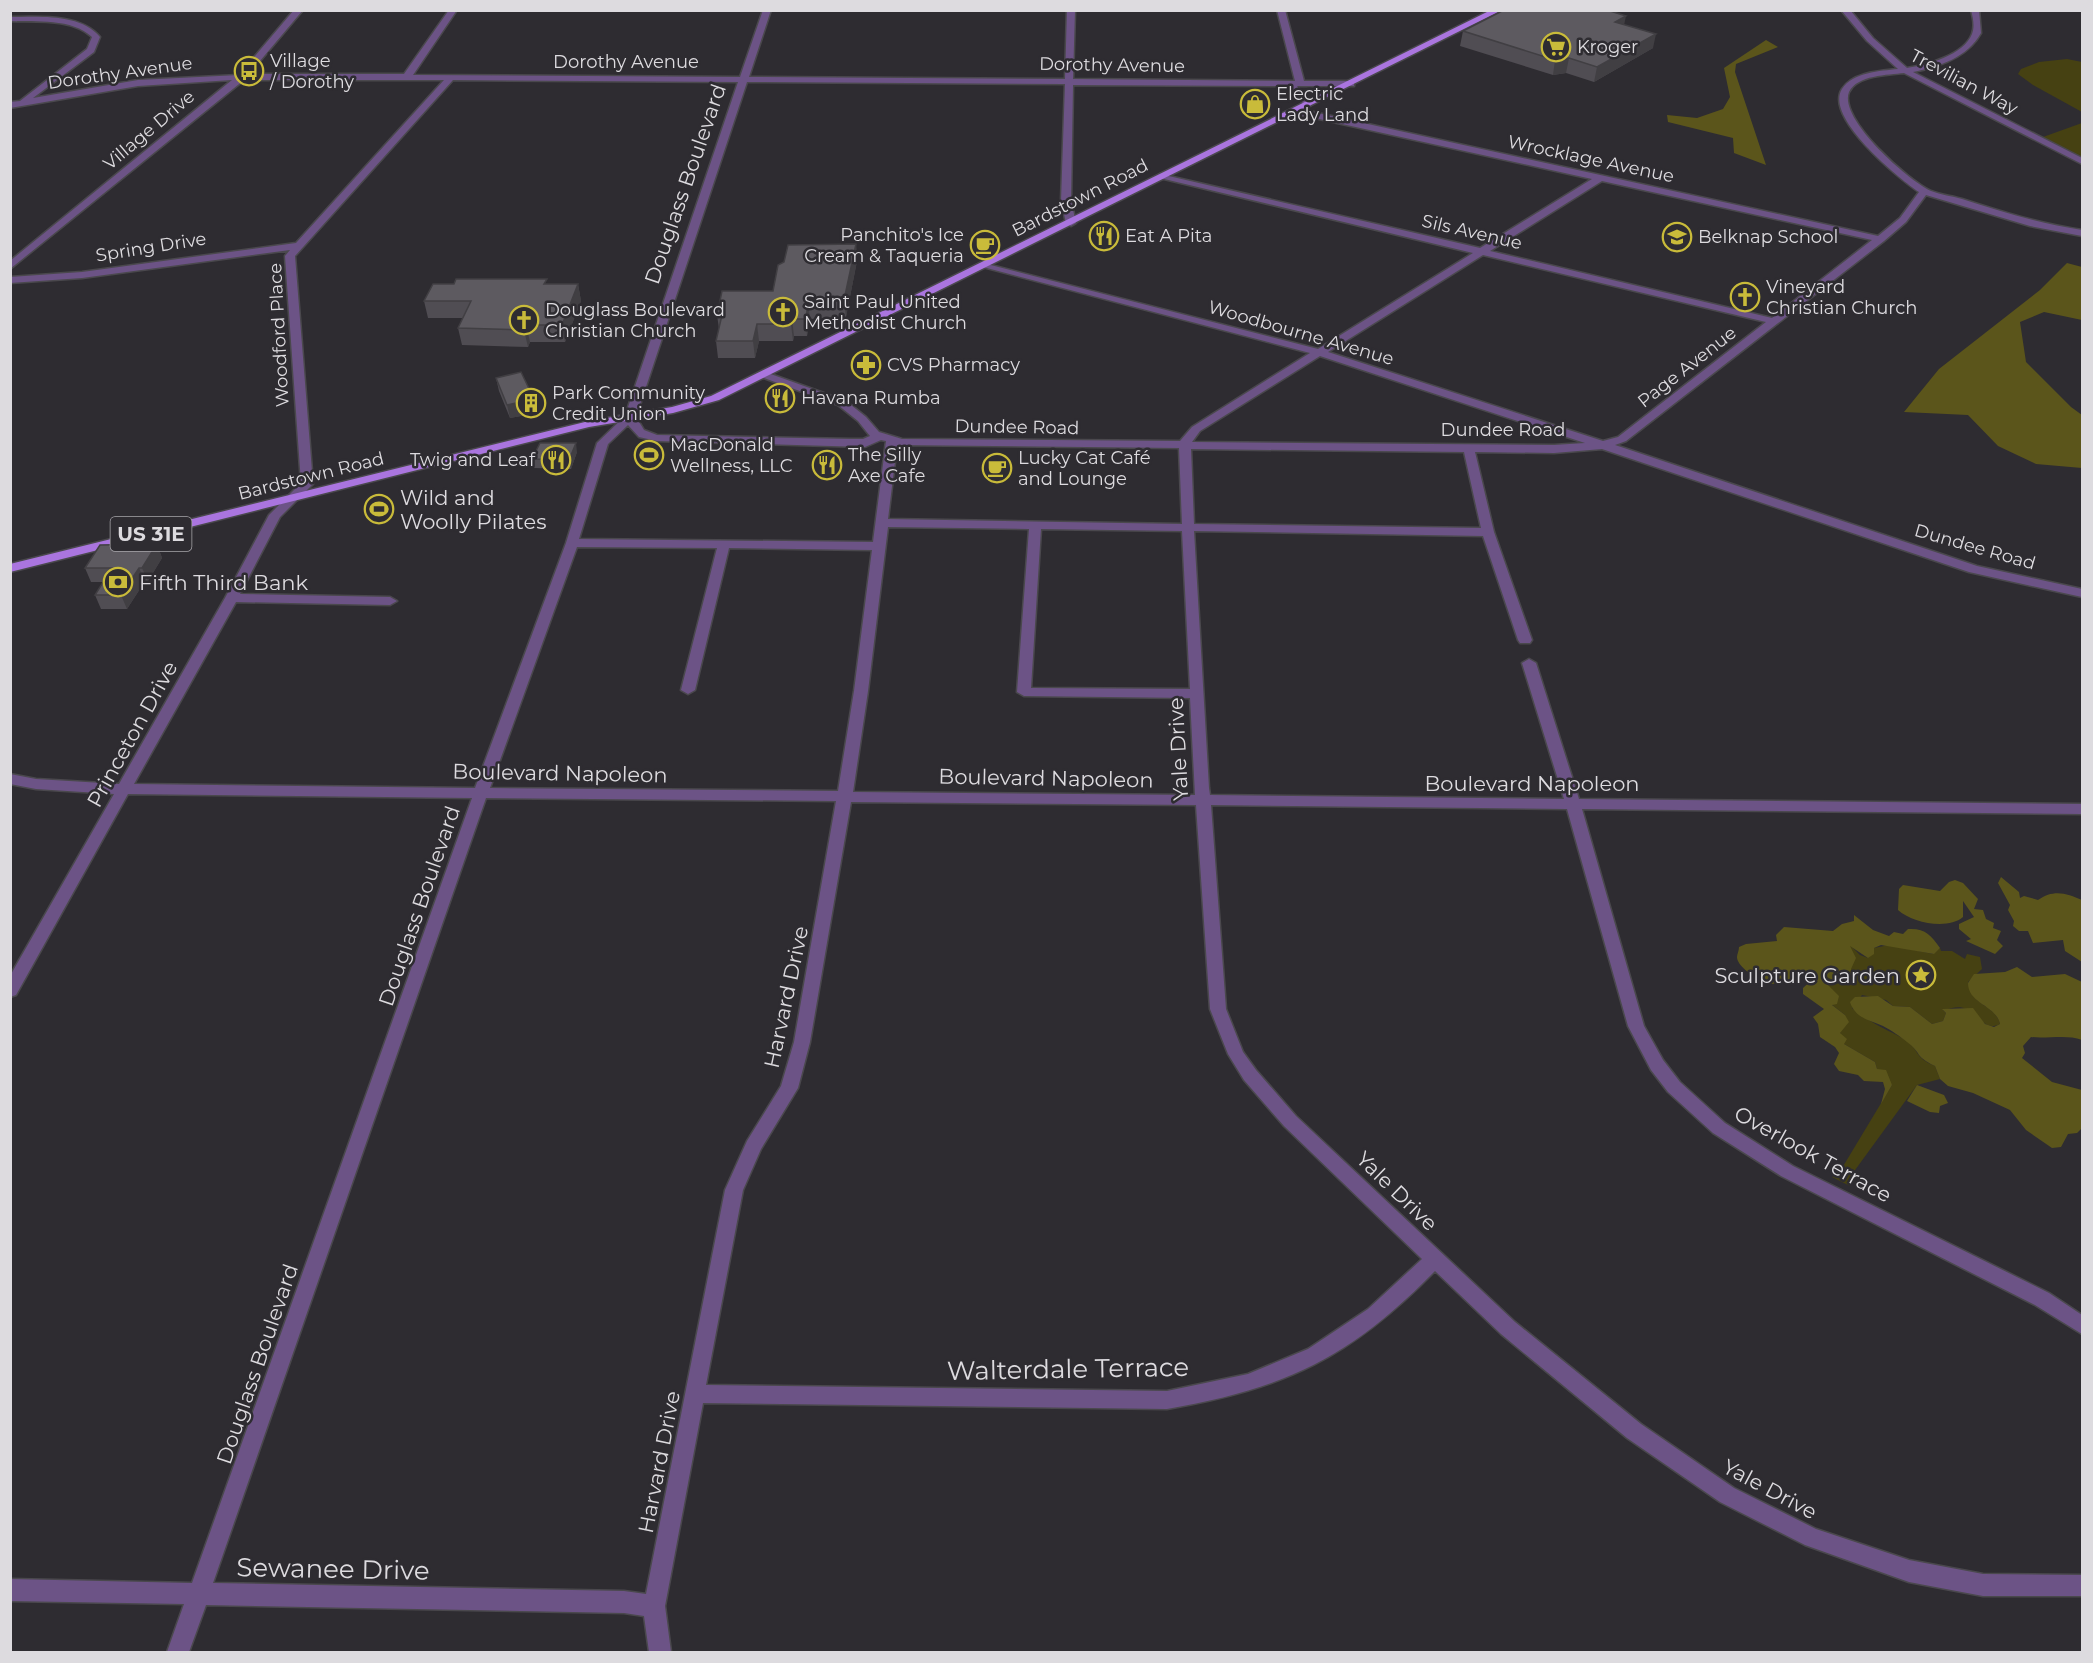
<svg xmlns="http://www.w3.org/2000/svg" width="2093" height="1663" font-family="Montserrat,sans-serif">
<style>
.green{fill:#464112}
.forest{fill:#5b551b}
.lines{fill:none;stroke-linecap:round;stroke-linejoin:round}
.minor-casing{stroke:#4a484d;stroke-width:3}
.major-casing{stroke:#4a484d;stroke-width:3}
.minor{fill:#6c5386;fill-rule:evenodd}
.major{fill:#aa75df;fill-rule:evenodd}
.wall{fill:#504d53}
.shaded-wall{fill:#413f43}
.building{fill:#5d5a60;stroke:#413f43;stroke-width:1.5}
.labels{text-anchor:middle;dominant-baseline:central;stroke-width:5;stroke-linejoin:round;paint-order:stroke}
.far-poi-label{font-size:18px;fill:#dddbdf;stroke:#2e2c31;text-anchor:start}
.far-street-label{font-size:18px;fill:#dddbdf;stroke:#2e2c31}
.shield{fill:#2e2c31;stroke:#a8a6ab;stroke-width:1.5}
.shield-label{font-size:20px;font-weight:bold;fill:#dddbdf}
.street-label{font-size:21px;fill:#dddbdf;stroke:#2e2c31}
.poi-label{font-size:21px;fill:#dddbdf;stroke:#2e2c31;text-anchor:start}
.near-street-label{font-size:26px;fill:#dddbdf;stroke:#2e2c31}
</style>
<rect width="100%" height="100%" fill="#2e2c31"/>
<path class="green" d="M 2067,59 L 2082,62 L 2082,112 L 2033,85 L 2018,74 L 2021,69 L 2039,62 Z
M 2082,123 L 2082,157 L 2043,137 Z
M 1849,944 L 1860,955 L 1868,958 L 1874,948 L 1889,945 L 1933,954 L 1940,948 L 1941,951 L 1952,951 L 1965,959 L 1967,954 L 1980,957 L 1982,969 L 1968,982 C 1973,1008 1995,1004 2000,1024 C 1984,1032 1980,1014 1967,1009 C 1957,1005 1952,1009 1943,1010 L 1946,1013 L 1943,1021 L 1932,1024 L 1910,1007 L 1893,1006 L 1886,1000 L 1862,995 L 1852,1008 C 1868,1022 1886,1029 1904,1039 C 1920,1049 1913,1057 1935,1066 L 1940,1079 L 1917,1085 L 1850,1177 L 1850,1186 L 1832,1177 L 1839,1173 L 1892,1085 L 1877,1069 L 1875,1062 L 1844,1044 L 1840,1033 L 1845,1015 L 1831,1004 L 1825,975 L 1844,977 C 1853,967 1853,957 1849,944 Z"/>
<path class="forest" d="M 1766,40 L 1778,47 L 1736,64 L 1735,72 L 1766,165 L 1734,153 L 1733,138 L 1668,122 L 1667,115 L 1697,118 L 1723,109 L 1730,97 L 1724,68 Z
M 2067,263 L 2082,267 L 2082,320 L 2044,312 L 2020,322 L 2026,362 L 2071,407 L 2082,415 L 2082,468 L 2036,464 L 1998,446 L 1968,415 L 1904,412 L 1939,369 L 2040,290 Z
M 2001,877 L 2019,892 L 2020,898 L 2024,896 L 2038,900 C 2053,889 2067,893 2082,900 L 2082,962 L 2065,951 L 2063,940 L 2033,943 L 2028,931 L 2019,931 L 2013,926 L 2014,921 L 2008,910 L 2010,905 L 1998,883 Z
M 1955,880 L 1963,883 L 1978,899 L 1974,909 L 1983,910 L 1986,919 L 1994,923 L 1993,928 L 2001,931 L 1997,940 L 2003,946 L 1995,954 L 1966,941 L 1971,939 L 1959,929 L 1959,924 L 1974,917 L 1963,901 L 1963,917 C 1948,930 1912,923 1898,910 L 1899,889 L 1903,885 L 1940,891 L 1949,882 Z
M 1854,915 L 1873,930 L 1889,936 L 1894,932 L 1903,934 L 1908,929 C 1925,928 1931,935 1940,948 L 1934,954 L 1881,945 L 1874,948 L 1874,954 L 1868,958 L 1850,946 L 1856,958 L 1851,969 L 1852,976 L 1844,977 L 1839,983 L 1825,976 L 1825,982 L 1839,996 L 1837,1004 L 1832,1005 L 1845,1015 L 1849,1022 L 1840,1033 L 1847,1039 L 1844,1044 L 1875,1062 L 1877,1069 L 1886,1070 L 1892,1085 L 1881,1104 L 1885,1089 L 1883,1082 L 1864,1081 L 1858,1075 L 1839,1071 L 1834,1064 L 1839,1053 L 1835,1047 L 1820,1037 L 1818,1024 L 1813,1017 L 1824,1009 L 1803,994 L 1803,988 L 1816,976 L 1809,972 L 1789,982 L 1772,984 L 1755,981 C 1752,973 1737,966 1737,957 C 1737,954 1739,951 1739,947 L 1746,944 L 1777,941 L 1776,935 L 1784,927 L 1833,931 L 1842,924 L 1854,921 Z
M 2017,967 L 2032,977 L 2065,974 L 2082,982 L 2082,1040 C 2067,1034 2047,1039 2031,1037 L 2023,1046 L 2025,1053 L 2022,1058 L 2052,1082 L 2082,1090 L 2082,1128 L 2077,1133 L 2068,1134 L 2061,1147 L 2052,1148 L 2026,1130 L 2010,1110 L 1973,1093 L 1948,1086 L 1940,1079 L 1935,1066 C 1914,1056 1922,1053 1907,1042 C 1901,1037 1891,1030 1883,1026 C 1869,1020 1855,1018 1850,1002 L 1855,997 L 1878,996 L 1893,1006 L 1910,1007 L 1932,1024 L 1943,1021 L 1946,1013 L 1942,1009 L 1973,1008 L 1985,1024 L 1994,1027 L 2000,1024 C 1996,1005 1968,1004 1968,983 L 1974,974 L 2005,972 Z
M 1917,1085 L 1944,1095 L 1948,1103 L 1940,1106 L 1939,1113 L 1930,1112 L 1907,1101 Z"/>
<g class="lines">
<g class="minor-casing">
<path id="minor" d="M 294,10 L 303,10 L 249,74 L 404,74 L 449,10 L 457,10 L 413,75 L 740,77 L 763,10 L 771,10 L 749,77 L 1065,79 L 1067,10 L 1075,10 L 1073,79 L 1295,81 L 1277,10 L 1285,10 L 1304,81 L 1351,81 L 1354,82 L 1354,86 L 1297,86 L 1311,105 L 1307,108 L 1288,86 L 1073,85 L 1071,201 L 1076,223 L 1071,226 L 1066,223 L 1061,201 L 1065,84 L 747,82 L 636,417 L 644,430 L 657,435 L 852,439 L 863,439 L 870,436 L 858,421 L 838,405 L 761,377 L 759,375 L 765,372 L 846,401 L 866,417 L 879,432 L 902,439 L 1180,441 L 1192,427 L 1310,353 L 983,267 L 983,263 L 1318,349 L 1473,253 L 1160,178 L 1160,174 L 1480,248 L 1592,179 L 1292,113 L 1291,111 L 1295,108 L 1878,236 L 1900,218 L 1919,192 C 1898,178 1824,117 1842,89 C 1853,72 1880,71 1898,69 L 1867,41 L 1841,10 L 1850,10 L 1873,38 L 1907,68 C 1927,65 1964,55 1972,34 C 1975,26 1973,18 1971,10 L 1979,10 L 1981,33 C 1968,57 1939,67 1913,72 L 2082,158 L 2082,164 L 1904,73 C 1888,75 1857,75 1849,92 C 1838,119 1909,181 1931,191 C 1941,195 1952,196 1962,199 C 2002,212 2041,224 2082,230 L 2082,236 L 2030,226 L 1926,195 L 1906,222 L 1884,241 L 1626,441 L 1615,445 L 1977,566 L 2082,589 L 2082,597 L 1969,572 L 1602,449 L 1554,453 L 1475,452 L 1494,532 L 1532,640 L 1530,643 L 1520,643 L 1518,640 L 1483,536 L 1194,531 L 1209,788 L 1210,795 L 1564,799 L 1522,663 L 1529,659 L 1536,663 L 1579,799 L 2082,804 L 2082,814 L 1582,809 L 1644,1026 L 1663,1060 L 1680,1082 L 1725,1123 L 1793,1166 L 2049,1293 L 2082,1315 L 2082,1334 L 2035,1305 L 1781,1176 L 1713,1133 L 1668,1092 L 1651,1070 L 1628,1026 L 1567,809 L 1211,805 L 1226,1009 L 1243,1052 L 1256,1070 L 1296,1116 L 1515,1322 L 1641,1424 L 1734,1488 L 1816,1529 L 1909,1560 L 1983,1574 L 2082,1575 L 2082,1596 L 1983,1596 L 1909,1582 L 1805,1545 L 1720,1502 L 1627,1438 L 1501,1334 L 1435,1271 C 1350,1358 1286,1388 1167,1409 L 703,1403 L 665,1606 L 671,1652 L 649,1652 L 644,1616 L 624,1613 L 206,1605 L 189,1652 L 167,1652 L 184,1604 L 10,1601 L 10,1579 L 192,1583 L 472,798 L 128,794 L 16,995 L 10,997 L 10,976 L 114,794 L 36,789 L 10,784 L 10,774 L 36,779 L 119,784 L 225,598 L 269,515 L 301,483 L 285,256 L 290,250 L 82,278 L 10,283 L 10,277 L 82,272 L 296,243 L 444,80 L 244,80 L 10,269 L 10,261 L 232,80 L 138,86 L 10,108 L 10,102 L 20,101 L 87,49 L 92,37 C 72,18 36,22 10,21 L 10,17 C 39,17 80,13 100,37 L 94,52 L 33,98 L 138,80 L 239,75 ZM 453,80 L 738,82 L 625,416 L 597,443 L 566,543 L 475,788 L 134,784 L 236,602 L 390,605 L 397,601 L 390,597 L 240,594 L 280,517 L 313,484 L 295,256 ZM 1602,181 L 1872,240 L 1772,318 L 1490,251 ZM 1483,255 L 1766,322 L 1618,437 L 1603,441 L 1328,352 ZM 1320,356 L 1585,443 L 1554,445 L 1192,442 L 1200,431 ZM 628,425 L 639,437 L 657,441 L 865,447 L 881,440 L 886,441 L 873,542 L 579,539 L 608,444 ZM 897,445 L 1179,448 L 1182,524 L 888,519 ZM 1191,449 L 1464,452 L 1481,528 L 1194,524 ZM 888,527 L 1029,529 L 1017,692 L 1024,696 L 1190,698 L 1195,795 L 853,792 L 868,691 ZM 1041,529 L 1182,531 L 1190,689 L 1031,688 ZM 577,547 L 717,548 L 681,690 L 688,694 L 695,690 L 729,548 L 872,550 L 854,691 L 838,791 L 490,788 ZM 486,798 L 836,801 L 794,1042 L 781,1086 L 747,1141 L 725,1190 L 646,1594 L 624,1591 L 213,1583 ZM 851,802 L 1196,805 L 1210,1009 L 1228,1054 L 1244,1080 L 1284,1126 L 1422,1259 L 1368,1309 L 1308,1349 L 1248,1374 L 1167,1391 L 706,1385 L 743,1190 L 761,1149 L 798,1088 L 810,1042 Z"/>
</g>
<g class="major-casing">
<path id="major" d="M 1491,10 L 1502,10 L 719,400 L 673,413 L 589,427 L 10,572 L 10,564 L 589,421 L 672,407 L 711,396 Z"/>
</g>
<use href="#minor" class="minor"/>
<use href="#major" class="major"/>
</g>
<path class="wall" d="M 1624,24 L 1653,48 L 1594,82 L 1566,73 L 1553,75 L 1460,46 L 1463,31 Z
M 856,244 L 857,261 L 846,317 L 810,319 L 807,336 L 794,336 L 793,341 L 759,341 L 755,358 L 718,358 L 716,341 L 719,329 L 717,315 L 773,291 Z
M 548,284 L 578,284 L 581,301 L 565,342 L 530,342 L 528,347 L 462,345 L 458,328 L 463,318 L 428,318 L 424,301 Z
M 496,378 L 534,399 L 537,413 L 510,418 L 499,391 Z
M 577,452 L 571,469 L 534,468 L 532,459 Z
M 157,544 L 162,558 L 148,581 L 145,581 L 127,609 L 101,609 L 95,595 L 103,582 L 91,582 L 85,568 Z"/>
<path class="shaded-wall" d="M 1626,16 L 1623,30 L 1615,22 Z
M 1656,34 L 1653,48 L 1594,82 L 1597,67 Z
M 1569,58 L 1566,73 L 1553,75 L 1555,60 Z
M 856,244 L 857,261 L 846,317 L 844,300 Z
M 578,284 L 581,301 L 565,342 L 562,325 Z
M 808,302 L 810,319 L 807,336 L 806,319 Z
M 792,319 L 794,336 L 793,341 L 791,324 Z
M 757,324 L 759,341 L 755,358 L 753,341 Z
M 526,325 L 530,342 L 528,347 L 524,330 Z
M 534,399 L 537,413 L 510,418 L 507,405 Z
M 576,443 L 577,452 L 571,469 L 569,460 Z
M 157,544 L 162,558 L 148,581 L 142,568 Z
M 139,568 L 145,581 L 127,609 L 121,595 Z"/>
<path class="building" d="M 1504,10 L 1607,10 L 1626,16 L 1615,22 L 1656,34 L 1597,67 L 1569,58 L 1555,60 L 1463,31 Z
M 856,244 L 844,300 L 808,302 L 806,319 L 792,319 L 791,324 L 757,324 L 753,341 L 716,341 L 722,315 L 717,315 L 722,291 L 773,291 L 778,265 L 784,262 L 788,245 Z
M 456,279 L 547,279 L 544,284 L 578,284 L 562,325 L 526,325 L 524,330 L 458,328 L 471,301 L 424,301 L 433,284 L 454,284 Z
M 521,372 L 534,399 L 507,405 L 496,378 Z
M 540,443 L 576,443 L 569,460 L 532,459 Z
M 157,544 L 142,568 L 139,568 L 121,595 L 95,595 L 112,568 L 85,568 L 100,545 Z"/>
<defs>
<g id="supermarket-ring" transform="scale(1.5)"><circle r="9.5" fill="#2e2c31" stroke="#c9bb3a" stroke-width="1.5"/><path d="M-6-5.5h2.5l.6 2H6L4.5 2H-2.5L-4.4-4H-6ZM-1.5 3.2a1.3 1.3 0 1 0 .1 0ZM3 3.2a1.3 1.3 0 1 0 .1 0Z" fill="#c9bb3a"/></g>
<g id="bus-ring" transform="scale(1.5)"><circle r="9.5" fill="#2e2c31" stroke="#c9bb3a" stroke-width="1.5"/><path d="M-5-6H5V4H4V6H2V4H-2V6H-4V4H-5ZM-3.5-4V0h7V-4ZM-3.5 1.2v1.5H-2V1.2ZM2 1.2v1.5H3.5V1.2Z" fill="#c9bb3a"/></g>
<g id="shop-ring" transform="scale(1.5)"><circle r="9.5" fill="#2e2c31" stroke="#c9bb3a" stroke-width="1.5"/><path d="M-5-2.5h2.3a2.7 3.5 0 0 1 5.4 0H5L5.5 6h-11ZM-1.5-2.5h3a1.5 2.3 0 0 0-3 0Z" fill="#c9bb3a"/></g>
<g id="restaurant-ring" transform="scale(1.5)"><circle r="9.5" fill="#2e2c31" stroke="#c9bb3a" stroke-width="1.5"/><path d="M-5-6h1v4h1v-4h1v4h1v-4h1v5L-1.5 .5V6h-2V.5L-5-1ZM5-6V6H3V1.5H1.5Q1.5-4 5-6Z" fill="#c9bb3a"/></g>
<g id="school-ring" transform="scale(1.5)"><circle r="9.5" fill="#2e2c31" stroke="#c9bb3a" stroke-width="1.5"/><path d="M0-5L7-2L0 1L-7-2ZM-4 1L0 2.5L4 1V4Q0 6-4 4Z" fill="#c9bb3a"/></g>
<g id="cafe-ring" transform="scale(1.5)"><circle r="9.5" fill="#2e2c31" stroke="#c9bb3a" stroke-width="1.5"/><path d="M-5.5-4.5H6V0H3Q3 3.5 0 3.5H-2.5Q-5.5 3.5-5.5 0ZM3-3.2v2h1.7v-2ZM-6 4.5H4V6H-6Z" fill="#c9bb3a"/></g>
<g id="church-ring" transform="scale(1.5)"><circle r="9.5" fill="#2e2c31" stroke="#c9bb3a" stroke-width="1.5"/><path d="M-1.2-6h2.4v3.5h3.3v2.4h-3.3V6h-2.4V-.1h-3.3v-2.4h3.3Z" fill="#c9bb3a"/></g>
<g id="pharmacy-ring" transform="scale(1.5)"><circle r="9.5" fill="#2e2c31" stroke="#c9bb3a" stroke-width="1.5"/><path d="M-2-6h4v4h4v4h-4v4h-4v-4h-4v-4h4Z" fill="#c9bb3a"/></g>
<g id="building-ring" transform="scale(1.5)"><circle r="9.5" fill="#2e2c31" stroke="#c9bb3a" stroke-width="1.5"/><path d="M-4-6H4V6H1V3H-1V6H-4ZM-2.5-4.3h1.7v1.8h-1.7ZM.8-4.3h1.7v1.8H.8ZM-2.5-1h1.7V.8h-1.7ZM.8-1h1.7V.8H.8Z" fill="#c9bb3a"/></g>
<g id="stadium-ring" transform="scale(1.5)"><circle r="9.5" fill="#2e2c31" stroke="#c9bb3a" stroke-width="1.5"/><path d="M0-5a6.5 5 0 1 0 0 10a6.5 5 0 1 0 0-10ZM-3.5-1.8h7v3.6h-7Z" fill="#c9bb3a"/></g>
<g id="bank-ring" transform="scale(1.5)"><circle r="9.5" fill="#2e2c31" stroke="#c9bb3a" stroke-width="1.5"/><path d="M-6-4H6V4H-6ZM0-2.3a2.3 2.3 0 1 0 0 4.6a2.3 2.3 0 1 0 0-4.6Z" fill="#c9bb3a"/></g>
<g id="sight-ring" transform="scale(1.5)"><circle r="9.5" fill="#2e2c31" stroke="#c9bb3a" stroke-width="1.5"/><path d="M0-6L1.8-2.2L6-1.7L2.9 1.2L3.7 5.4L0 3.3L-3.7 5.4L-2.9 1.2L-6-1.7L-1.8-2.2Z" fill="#c9bb3a"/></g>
</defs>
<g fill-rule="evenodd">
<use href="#supermarket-ring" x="1556" y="47"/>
<use href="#bus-ring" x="249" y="71"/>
<use href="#shop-ring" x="1255" y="104"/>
<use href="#restaurant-ring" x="1104" y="236"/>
<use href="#school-ring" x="1677" y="237"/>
<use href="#cafe-ring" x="985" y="245"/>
<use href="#church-ring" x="1745" y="297"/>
<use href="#church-ring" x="783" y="312"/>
<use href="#church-ring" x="524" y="320"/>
<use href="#pharmacy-ring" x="866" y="365"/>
<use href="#restaurant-ring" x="780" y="398"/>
<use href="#building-ring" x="531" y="403"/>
<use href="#stadium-ring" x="649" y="455"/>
<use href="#restaurant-ring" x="556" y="460"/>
<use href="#restaurant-ring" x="827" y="465"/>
<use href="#cafe-ring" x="997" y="468"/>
<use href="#stadium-ring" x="379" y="509"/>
<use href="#bank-ring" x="118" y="582"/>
<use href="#sight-ring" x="1921" y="975"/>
</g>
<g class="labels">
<g class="far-poi-label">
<text x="1577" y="47">Kroger</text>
<text x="270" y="61">Village<tspan x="270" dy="21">/ Dorothy</tspan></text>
<text x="1276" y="94">Electric<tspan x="1276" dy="21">Lady Land</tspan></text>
<text x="964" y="235" text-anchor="end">Panchito's Ice<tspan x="964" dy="21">Cream &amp; Taqueria</tspan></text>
<text x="1125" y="236">Eat A Pita</text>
<text x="1698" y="237">Belknap School</text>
<text x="1766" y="287">Vineyard<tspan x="1766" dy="21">Christian Church</tspan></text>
<text x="804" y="302">Saint Paul United<tspan x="804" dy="21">Methodist Church</tspan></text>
<text x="545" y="310">Douglass Boulevard<tspan x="545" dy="21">Christian Church</tspan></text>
<text x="887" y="365">CVS Pharmacy</text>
<text x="552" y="393">Park Community<tspan x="552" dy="21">Credit Union</tspan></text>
<text x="801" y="398">Havana Rumba</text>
<text x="670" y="445">MacDonald<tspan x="670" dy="21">Wellness, LLC</tspan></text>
<text x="848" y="455">The Silly<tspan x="848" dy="21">Axe Cafe</tspan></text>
<text x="1018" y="458">Lucky Cat Café<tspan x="1018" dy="21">and Lounge</tspan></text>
<text x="535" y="460" text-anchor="end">Twig and Leaf</text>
</g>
<g class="far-street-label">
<text x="626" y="62">Dorothy Avenue</text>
<text transform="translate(1112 65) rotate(1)">Dorothy Avenue</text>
<text transform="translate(120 73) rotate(-8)">Dorothy Avenue</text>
<text transform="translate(1964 82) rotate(28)">Trevilian Way</text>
<text transform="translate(149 130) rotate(-40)">Village Drive</text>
<text transform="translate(1591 159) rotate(12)">Wrocklage Avenue</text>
<text transform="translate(1080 198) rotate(-27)">Bardstown Road</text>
<text transform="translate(1472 232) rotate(13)">Sils Avenue</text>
<text transform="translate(151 247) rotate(-9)">Spring Drive</text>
<text transform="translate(1301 333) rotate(16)">Woodbourne Avenue</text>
<text transform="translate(279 335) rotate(-93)">Woodford Place</text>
<text transform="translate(1687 367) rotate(-38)">Page Avenue</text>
<text transform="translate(1017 427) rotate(1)">Dundee Road</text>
<text x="1503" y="430">Dundee Road</text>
<text transform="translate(311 476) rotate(-14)">Bardstown Road</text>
<text transform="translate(1975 547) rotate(16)">Dundee Road</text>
</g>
<rect class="shield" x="110.5" y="517" width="81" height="34" rx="4.5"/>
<g class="shield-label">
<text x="151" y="534">US 31E</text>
</g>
<g class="street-label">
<text transform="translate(685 184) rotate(-71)">Douglass Boulevard</text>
<text transform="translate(132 734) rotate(-61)">Princeton Drive</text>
<text transform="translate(1178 749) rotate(-93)">Yale Drive</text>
<text transform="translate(560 773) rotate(1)">Boulevard Napoleon</text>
<text transform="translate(1046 778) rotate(1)">Boulevard Napoleon</text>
<text x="1532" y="783">Boulevard Napoleon</text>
<text transform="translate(419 906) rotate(-71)">Douglass Boulevard</text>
<text transform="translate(786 997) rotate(-78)">Harvard Drive</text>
<text transform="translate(1813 1154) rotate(29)">Overlook Terrace</text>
<text transform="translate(1397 1191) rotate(44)">Yale Drive</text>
<text transform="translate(257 1364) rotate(-71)">Douglass Boulevard</text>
<text transform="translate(659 1462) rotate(-79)">Harvard Drive</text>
<text transform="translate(1770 1489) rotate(28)">Yale Drive</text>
</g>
<g class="poi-label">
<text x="400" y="497">Wild and<tspan x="400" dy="24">Woolly Pilates</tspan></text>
<text x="139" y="582">Fifth Third Bank</text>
<text x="1900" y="975" text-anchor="end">Sculpture Garden</text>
</g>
<g class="near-street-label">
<text transform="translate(1068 1369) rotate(-1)">Walterdale Terrace</text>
<text transform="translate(333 1569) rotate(1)">Sewanee Drive</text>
</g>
</g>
<rect width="2093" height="1663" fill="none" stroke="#dddbdf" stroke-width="24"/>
</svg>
